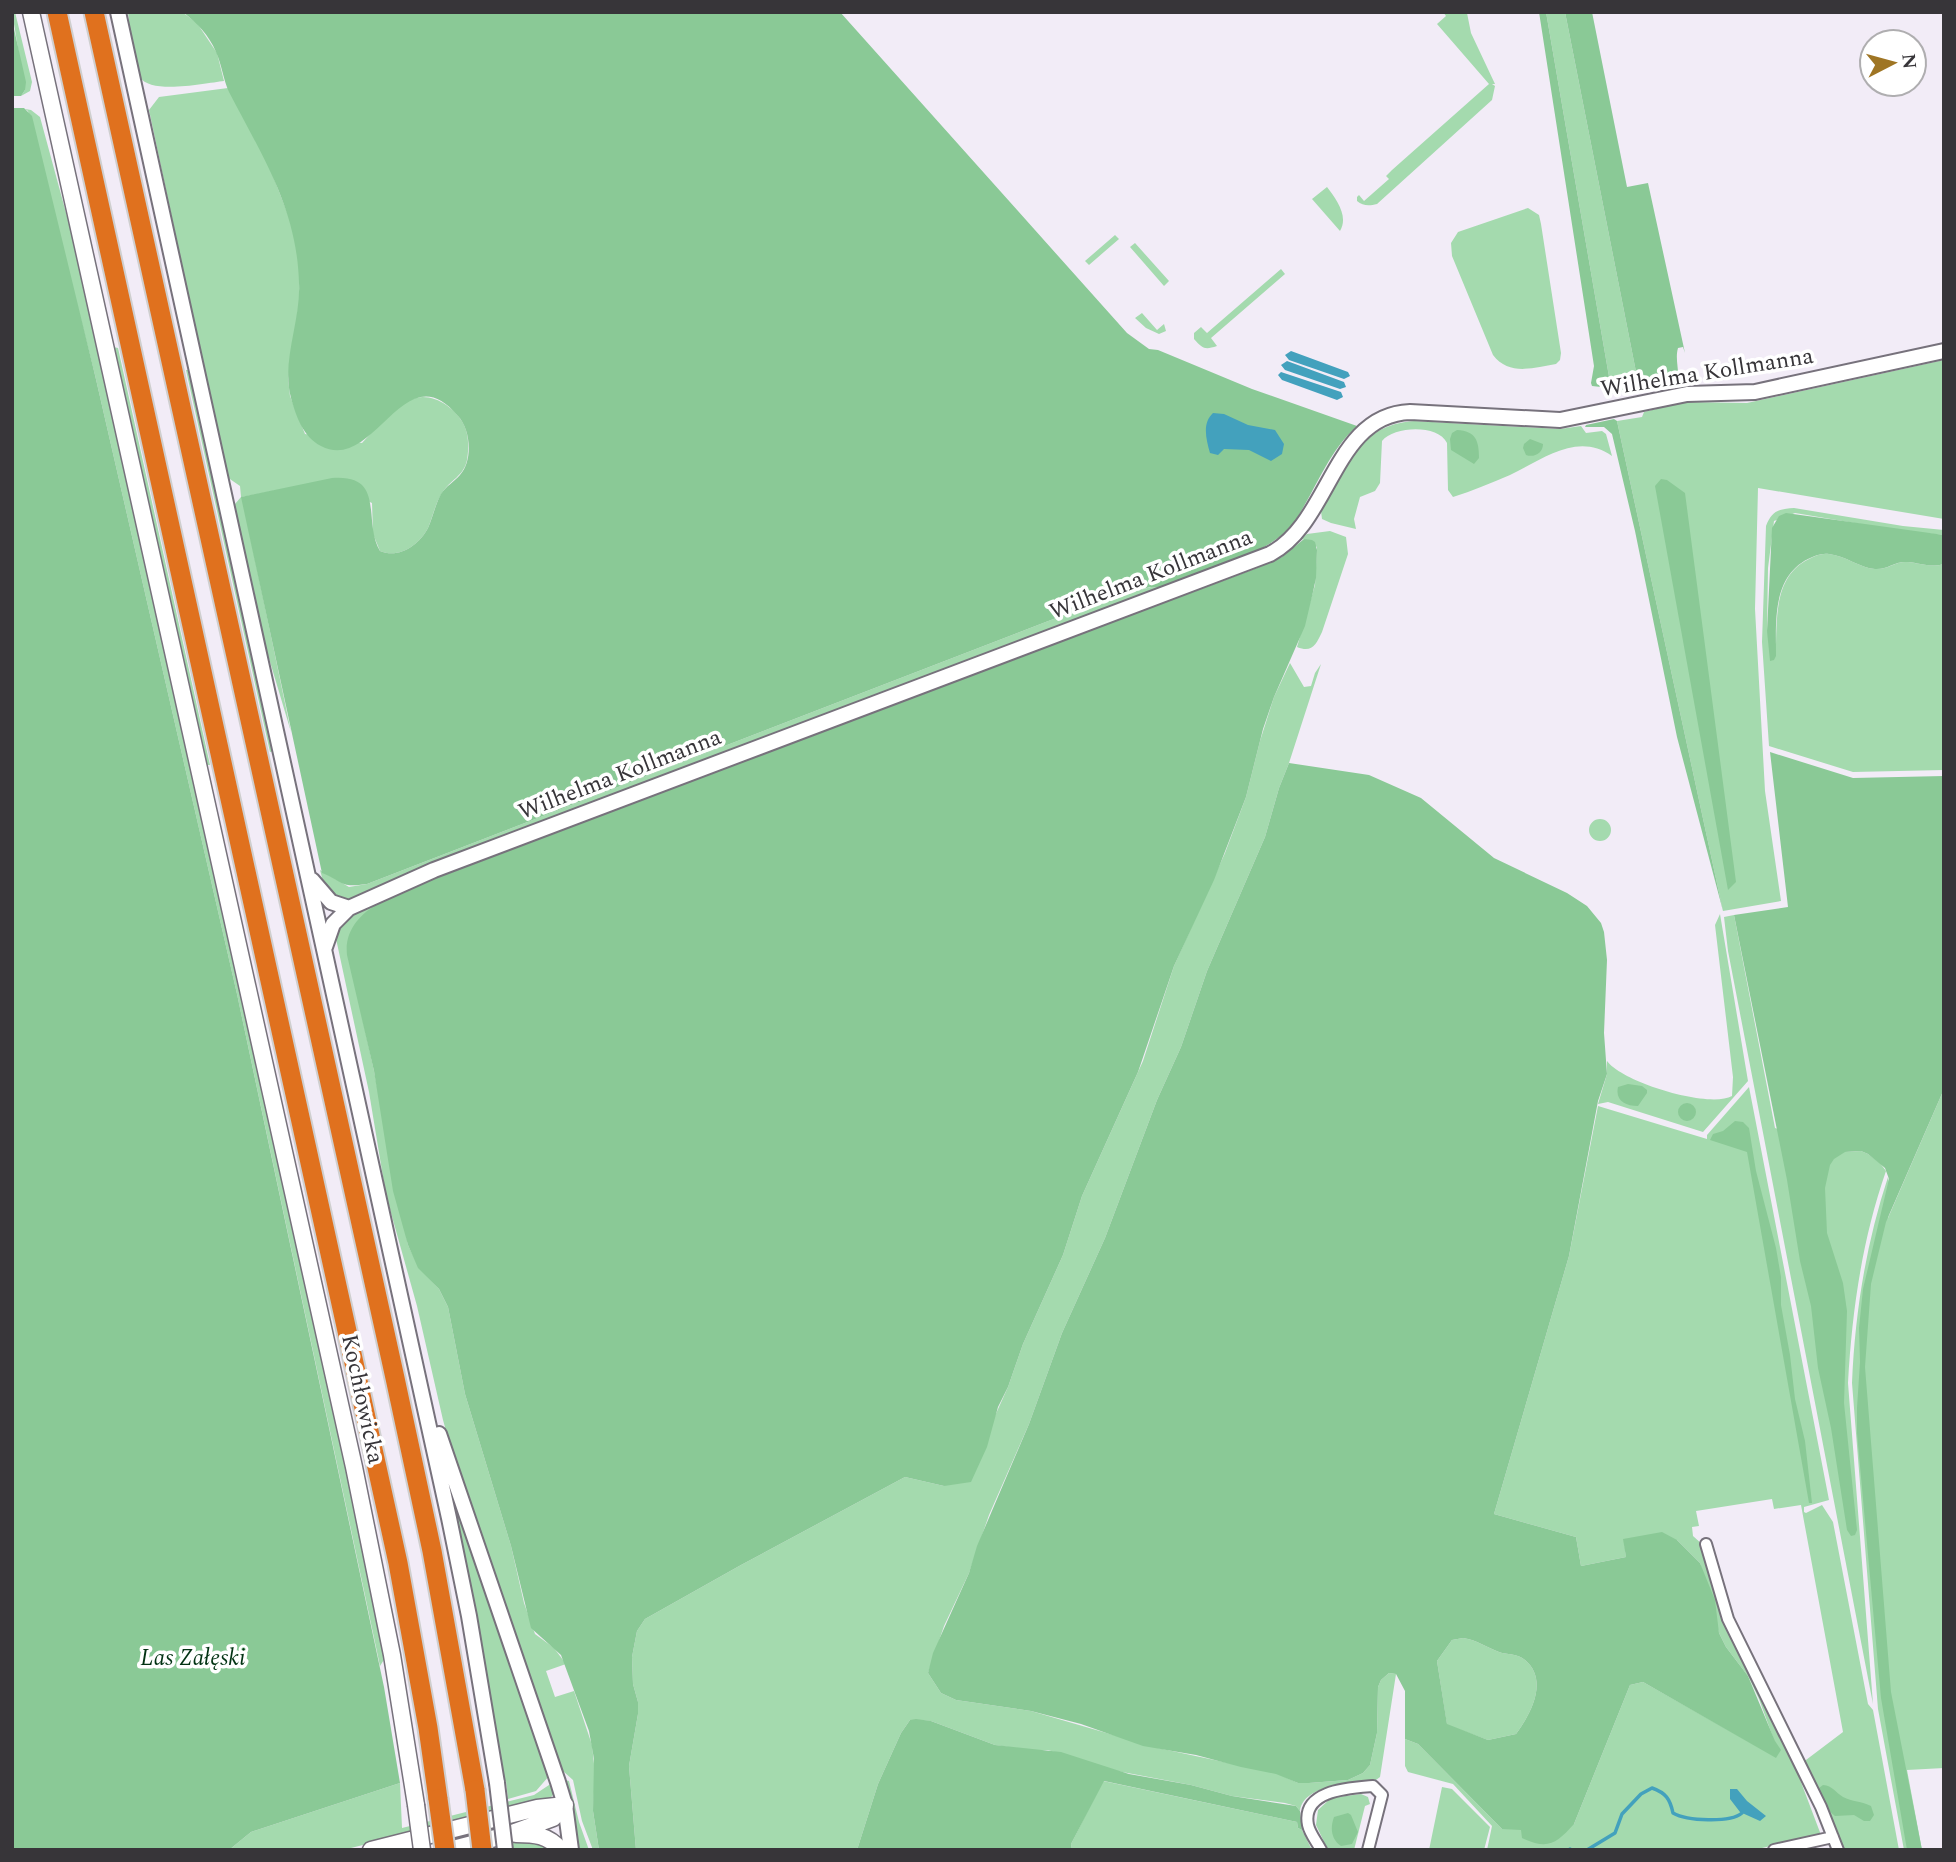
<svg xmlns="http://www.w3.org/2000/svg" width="1956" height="1862" font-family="Spectral,serif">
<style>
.green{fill:#a4daae}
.forest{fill:#8ac996;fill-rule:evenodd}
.water{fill:#43a1bd}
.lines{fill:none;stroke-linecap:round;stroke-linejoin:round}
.stream{stroke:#43a1bd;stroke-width:3.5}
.minor-casing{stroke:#77727c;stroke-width:14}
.tertiary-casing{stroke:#77727c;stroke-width:18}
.secondary-casing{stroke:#77727c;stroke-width:19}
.motorway-casing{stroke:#cfcfcf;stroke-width:23}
.minor{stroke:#fff;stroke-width:10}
.tertiary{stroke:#fff;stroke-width:14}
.secondary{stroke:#fff;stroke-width:16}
.motorway{stroke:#e0711e;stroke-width:19}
.tertiary-bridge-casing{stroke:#77727c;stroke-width:18;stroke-linecap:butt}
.secondary-bridge-casing{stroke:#77727c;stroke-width:19;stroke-linecap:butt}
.motorway-bridge-casing{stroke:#cfcfcf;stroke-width:23;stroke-linecap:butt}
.tertiary-bridge{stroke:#fff;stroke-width:14}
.secondary-bridge{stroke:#fff;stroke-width:16}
.motorway-bridge{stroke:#e0711e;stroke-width:19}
.labels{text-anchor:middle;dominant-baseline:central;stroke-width:7;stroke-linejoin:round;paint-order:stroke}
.street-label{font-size:23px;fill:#373539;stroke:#fff}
.park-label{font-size:23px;font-style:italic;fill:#023313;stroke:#fff}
</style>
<rect width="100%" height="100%" fill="#f2ecf7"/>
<path class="green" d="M 12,12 L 15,12 L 32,82 L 30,91 L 21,96 L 25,90 Z
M 128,12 L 182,12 L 197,23 L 217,53 L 224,81 C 206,83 150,95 140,77 C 131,63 130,30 128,12 Z
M 1443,12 L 1467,13 L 1471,33 L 1495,84 L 1492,84 L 1495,86 L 1492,100 L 1377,204 C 1369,206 1363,206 1357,201 L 1357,197 L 1359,195 L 1364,201 L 1389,179 L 1386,176 L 1392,170 L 1489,84 L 1437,24 L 1446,16 Z
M 1546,12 L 1565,12 L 1639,387 L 1644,388 L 1612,394 Z
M 228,88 L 266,158 L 294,230 L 299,260 L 299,303 L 288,379 L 290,396 L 305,434 L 362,443 C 376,428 391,410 410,400 C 429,390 454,406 463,423 C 469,434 469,448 467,460 C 464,476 450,480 442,493 C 435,504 433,516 428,528 C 419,545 399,559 380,551 L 373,534 L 372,503 L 323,481 L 242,497 L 291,732 L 262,635 L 235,512 L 235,504 L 241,497 L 240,486 L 227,477 L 149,110 L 159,97 Z
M 25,109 L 31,110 L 40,117 L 75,246 L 346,1460 L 385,1658 L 380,1666 L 237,994 L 95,375 L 28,111 Z
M 1327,187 C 1336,199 1349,216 1340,231 L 1312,199 Z
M 1528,208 L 1539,215 L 1541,224 L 1561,353 L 1560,360 L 1556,364 C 1533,368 1509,376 1493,355 L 1452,256 L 1451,243 L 1458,232 Z
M 1115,235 L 1119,239 L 1089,265 L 1085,261 Z
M 1135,243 L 1169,281 L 1164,286 L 1130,247 Z
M 1281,269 L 1285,274 L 1211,338 L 1217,346 C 1205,350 1203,349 1194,339 L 1194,333 L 1201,327 L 1207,333 Z
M 1142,313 L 1157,330 L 1164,324 L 1166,331 L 1159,334 L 1146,328 L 1135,318 Z
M 113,347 L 118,348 L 210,765 L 206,765 Z
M 1944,360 L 1944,519 L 1758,488 L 1755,609 L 1765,791 L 1781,901 L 1723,911 L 1617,421 L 1642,417 L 1644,412 L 1684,402 L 1747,403 Z
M 186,370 L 190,370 L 274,751 L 270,752 Z
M 1414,421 L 1560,429 L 1581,426 L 1586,433 L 1602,431 L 1606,434 L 1612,456 C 1577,431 1542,460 1510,475 C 1491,483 1472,491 1453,497 L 1448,490 L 1447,443 C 1438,424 1394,426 1382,441 L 1380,483 L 1375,491 L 1360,497 L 1354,519 L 1356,529 L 1331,523 L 1322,519 L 1321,511 C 1347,470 1356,425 1414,421 Z
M 1794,508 L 1903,526 L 1944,530 L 1944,535 L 1902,531 L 1795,513 L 1774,521 L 1768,568 L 1767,631 L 1776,644 C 1777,612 1776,575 1809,559 C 1815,556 1822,553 1829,554 C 1846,556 1860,568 1875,569 C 1887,570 1896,561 1907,562 C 1920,563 1930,568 1944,564 L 1944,770 L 1853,772 L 1769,746 L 1762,642 L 1766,526 C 1772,511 1778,509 1794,508 Z
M 1330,531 L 1346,537 L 1348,554 L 1322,632 C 1316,645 1312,653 1297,647 L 1315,585 L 1317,550 L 1317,547 L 1304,539 L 1300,540 L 1307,534 Z
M 1151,587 L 1161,588 L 434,862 L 350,900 L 337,899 L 324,885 L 320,870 L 349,887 L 367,884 L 1100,601 Z
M 1290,663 L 1304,687 L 1311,686 L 1315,673 L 1321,664 L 1289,763 L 1279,788 L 1265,837 L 1207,971 L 1181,1047 L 1157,1100 L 1105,1238 L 1062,1333 L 1029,1424 L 989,1515 L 969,1573 L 944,1626 L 928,1673 L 941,1693 L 956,1700 L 1031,1711 L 1158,1748 L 1276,1773 L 1298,1783 L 1309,1783 L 1348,1780 L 1363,1773 L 1370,1765 L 1377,1733 L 1378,1687 L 1381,1680 L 1389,1673 L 1396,1674 L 1380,1777 L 1376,1780 C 1354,1784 1304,1783 1300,1811 L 1296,1806 L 1285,1803 L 1232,1796 L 1191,1785 L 1117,1771 L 1048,1750 L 1027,1750 L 995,1745 L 931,1721 L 910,1720 L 901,1733 L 878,1784 L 857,1850 L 636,1850 L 629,1766 L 638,1714 L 638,1702 L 633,1684 L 632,1657 L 637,1631 L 645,1619 L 741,1565 L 905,1477 L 944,1486 L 994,1418 L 1008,1387 L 1023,1344 L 1063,1255 L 1082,1196 L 1143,1061 L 1174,966 L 1225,853 L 1246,797 L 1260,741 L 1274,697 Z
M1589 830a11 11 0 1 1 22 0a11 11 0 1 1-22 0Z
M 374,905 C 361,918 349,929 347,948 L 374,1071 L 408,1245 L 419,1268 L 439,1289 L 448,1307 L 465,1394 L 511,1546 L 524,1603 L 535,1634 L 554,1648 L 566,1664 L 546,1671 L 555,1697 L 574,1691 L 592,1745 L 595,1773 L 593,1811 L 599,1850 L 593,1850 L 582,1821 L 573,1780 L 563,1771 L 560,1772 L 457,1470 L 443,1420 L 417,1306 L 386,1195 L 369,1092 L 335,934 L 344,919 Z
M 1720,914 L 1748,1081 L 1703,1132 L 1608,1102 L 1598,1104 L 1607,1074 L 1607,1061 C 1622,1082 1709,1109 1732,1096 L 1733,1077 L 1715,925 Z
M 1734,915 L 1775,1128 L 1845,1152 L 1861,1151 L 1868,1154 L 1880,1163 L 1886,1171 C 1862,1240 1852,1311 1848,1383 L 1873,1704 L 1728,951 L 1724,917 Z
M 1749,1087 L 1829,1500 L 1804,1507 L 1804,1512 L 1806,1513 L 1822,1505 L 1833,1522 L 1868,1704 L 1873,1710 L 1899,1850 L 1842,1850 L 1802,1763 L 1843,1732 L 1801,1505 L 1774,1509 L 1772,1499 L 1696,1511 L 1699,1526 L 1692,1527 L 1693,1536 L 1703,1545 L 1725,1623 L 1796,1769 L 1821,1835 L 1753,1850 L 1487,1850 L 1492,1826 L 1453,1784 L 1408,1772 L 1405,1766 L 1405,1739 L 1418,1744 L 1502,1829 L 1574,1824 L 1630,1685 L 1643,1682 L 1776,1757 L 1778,1751 L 1759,1699 L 1748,1676 L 1726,1647 L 1719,1633 L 1700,1563 L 1677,1540 L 1624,1539 L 1626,1557 L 1581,1566 L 1576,1537 L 1494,1514 L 1569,1256 L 1598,1106 L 1707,1139 L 1707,1135 Z
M 1944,1089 L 1944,1768 L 1907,1770 L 1922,1850 L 1904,1850 L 1878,1709 L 1852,1383 C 1855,1312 1866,1244 1888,1177 L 1890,1187 L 1888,1218 Z
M 454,1501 L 549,1776 L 536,1791 L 508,1799 L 506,1781 L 503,1781 Z
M 1463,1638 C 1477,1640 1486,1647 1499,1652 C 1507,1655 1517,1653 1525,1660 C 1549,1680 1531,1714 1516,1734 L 1488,1740 L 1447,1725 L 1437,1661 L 1452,1640 Z
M 562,1779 L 569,1781 L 579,1822 L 589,1850 L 574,1850 Z
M 1103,1781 L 1297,1822 L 1298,1828 L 1302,1830 L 1312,1850 L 1072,1850 L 1071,1844 Z
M 400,1783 L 402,1828 L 534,1795 L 552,1783 L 554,1794 L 550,1798 L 343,1850 L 229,1850 L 251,1832 Z
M 1442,1787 L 1452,1789 L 1490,1827 L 1484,1850 L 1429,1850 Z
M 1361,1794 L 1368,1797 L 1370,1804 L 1365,1806 L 1354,1850 L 1328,1850 L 1316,1825 L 1318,1810 L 1331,1798 Z
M 530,1839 L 556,1850 L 485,1850 Z"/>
<path class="forest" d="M 183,12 L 840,12 L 1127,333 L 1149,349 L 1158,350 L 1252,389 L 1357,426 C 1328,452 1316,489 1295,521 C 1273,554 1198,574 1161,588 L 1150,587 L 1100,601 L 367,884 C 338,888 345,882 322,873 L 241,497 L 332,478 C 387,474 362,521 380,551 C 399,559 419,545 428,528 C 433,517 435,505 441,494 C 446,486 454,482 460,475 C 473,461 471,430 458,416 C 404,350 375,474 321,446 C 303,437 296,416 291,398 C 281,361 301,321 299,283 C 297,208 262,156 229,92 C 223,79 222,65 216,52 C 209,35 197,23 183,12 Z
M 1539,12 L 1546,12 L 1612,394 L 1605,395 L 1601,387 L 1592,386 L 1591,383 L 1594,366 Z
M 1565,12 L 1592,12 L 1627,187 L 1648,183 L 1685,353 L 1683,347 L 1678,348 C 1675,359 1679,369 1678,379 L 1673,382 L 1639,387 Z
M 12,20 L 26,82 L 25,90 L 21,96 L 12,96 Z
M 12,108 L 24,108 L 32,116 L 95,375 L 237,994 L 384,1687 L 400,1783 L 251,1832 L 229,1850 L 12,1850 Z
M 1614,419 L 1617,421 L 1723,911 L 1677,737 L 1635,531 L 1612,434 L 1604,427 L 1585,427 L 1586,425 Z
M 1457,430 C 1476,431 1479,441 1479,458 L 1474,464 L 1451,450 L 1450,439 L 1452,433 Z
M 1530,439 L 1543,444 C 1543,453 1534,458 1526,455 L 1523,448 L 1524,444 Z
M 1661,479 L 1667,480 L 1685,493 L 1736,882 L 1728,890 L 1655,486 Z
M 1786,513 L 1944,535 L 1944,564 C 1929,568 1921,563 1907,562 C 1895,561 1887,570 1875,569 C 1860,568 1846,556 1829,554 C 1821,553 1815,556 1808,559 C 1772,577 1776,622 1776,656 L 1774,660 L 1770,661 L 1767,631 L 1772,528 L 1779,516 Z
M 1304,539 L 1312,540 L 1315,542 L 1317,550 L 1316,578 L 1313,592 L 1305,626 L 1274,697 L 1263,729 L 1246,797 L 1214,880 L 1174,966 L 1138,1072 L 1082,1196 L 1063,1255 L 1023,1344 L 1008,1387 L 998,1407 L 987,1447 L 971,1482 L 944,1486 L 905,1477 L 741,1565 L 645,1619 L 637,1631 L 632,1657 L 633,1684 L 638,1702 L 638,1714 L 629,1766 L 636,1850 L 599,1850 L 593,1811 L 594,1759 L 589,1731 L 561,1655 L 531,1628 L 511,1546 L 465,1394 L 448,1307 L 439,1289 L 418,1268 L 408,1245 L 393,1191 L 374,1071 L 347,955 C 342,908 404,891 438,875 L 1257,568 L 1282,557 Z
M 1770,752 L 1853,778 L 1944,776 L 1944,1089 L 1886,1222 L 1871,1284 L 1865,1367 L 1891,1692 L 1922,1850 L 1907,1850 L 1881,1698 L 1857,1433 L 1857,1408 L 1860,1362 L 1859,1328 L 1863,1289 L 1889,1179 L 1885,1168 L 1868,1154 L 1861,1151 L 1845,1152 L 1834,1159 L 1830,1165 L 1825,1188 L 1827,1233 L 1843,1283 L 1847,1311 L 1844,1403 L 1857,1530 L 1855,1535 L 1851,1536 L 1847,1530 L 1831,1428 L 1818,1368 L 1811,1306 L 1800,1261 L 1787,1180 L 1734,915 L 1788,907 Z
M 1289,763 L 1369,775 L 1421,798 L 1494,858 L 1567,893 L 1587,906 L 1601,923 L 1604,932 L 1607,960 L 1604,1033 L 1607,1074 L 1598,1101 L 1569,1256 L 1494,1514 L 1576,1537 L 1581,1566 L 1626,1557 L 1623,1539 L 1662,1532 L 1677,1540 L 1700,1563 L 1715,1600 L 1719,1633 L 1726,1647 L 1748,1676 L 1775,1741 L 1781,1750 L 1776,1758 L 1643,1682 L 1630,1685 L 1574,1824 C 1556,1844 1548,1850 1522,1838 L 1521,1830 L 1502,1829 L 1418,1744 L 1405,1739 L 1405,1691 L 1396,1674 L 1389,1673 L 1381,1680 L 1378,1687 L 1377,1733 L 1370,1765 L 1363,1773 L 1348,1780 L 1309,1783 L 1298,1783 L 1276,1774 L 1241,1767 L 1196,1755 L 1143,1746 L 1081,1724 L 1031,1711 L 956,1700 L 941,1693 L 928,1673 L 933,1653 L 969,1573 L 977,1546 L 1029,1424 L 1062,1333 L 1105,1238 L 1157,1100 L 1181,1047 L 1207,971 L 1265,837 L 1279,788 ZM 1463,1638 C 1477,1640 1486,1647 1499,1652 C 1507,1655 1517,1653 1525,1660 C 1549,1680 1531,1714 1516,1734 L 1488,1740 L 1447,1724 L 1437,1661 L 1452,1640 Z
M 1628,1084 L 1642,1086 L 1647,1090 L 1647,1093 L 1638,1106 C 1625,1106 1615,1100 1618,1087 Z
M1678 1112a9 9 0 1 1 18 0a9 9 0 1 1-18 0Z
M 1735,1121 L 1743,1122 L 1749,1128 L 1756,1171 L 1776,1248 L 1781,1277 L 1781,1305 L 1790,1355 L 1795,1399 L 1805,1441 L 1812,1503 L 1809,1503 L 1747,1152 L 1710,1140 L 1713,1134 L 1723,1131 Z
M 916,1719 L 931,1721 L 995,1745 L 1061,1752 L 1129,1774 L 1191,1785 L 1232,1796 L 1296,1806 L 1300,1811 L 1302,1830 L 1298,1828 L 1297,1822 L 1104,1781 L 1071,1844 L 1072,1850 L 857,1850 L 878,1784 L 901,1733 L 910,1720 Z
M 1823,1785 C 1833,1786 1835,1792 1843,1797 C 1852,1802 1862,1801 1871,1806 L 1874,1815 L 1870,1821 L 1864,1821 L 1854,1815 L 1835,1816 C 1827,1810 1819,1797 1819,1788 Z
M 1348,1813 L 1351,1815 L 1358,1832 L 1352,1844 L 1341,1846 C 1331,1839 1330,1828 1334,1817 Z"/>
<path class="water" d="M 1291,351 L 1348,372 L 1350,376 L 1344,379 L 1289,360 L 1285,355 Z
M 1287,361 L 1344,382 L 1346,387 L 1340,389 L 1285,370 L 1281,365 Z
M 1281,372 L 1341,392 L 1343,397 L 1337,400 L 1282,380 L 1278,375 Z
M 1213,413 L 1224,414 L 1248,425 L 1275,430 L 1284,444 L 1282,454 L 1271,461 L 1249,450 L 1224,449 L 1218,455 L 1210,453 C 1206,439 1202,423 1213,413 Z
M 1730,1789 L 1737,1789 L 1747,1801 L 1766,1816 L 1760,1821 L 1740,1812 L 1730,1799 Z"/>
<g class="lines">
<path class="stream" d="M 1570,1850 L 1570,1849
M 1587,1850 L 1615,1833 L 1622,1814 L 1641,1794 L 1652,1788 C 1666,1793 1670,1799 1673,1813 C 1687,1821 1730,1823 1742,1813"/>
<g class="minor-casing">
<path id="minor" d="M 1706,1544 L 1728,1619 L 1821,1807 L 1838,1850
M 1321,1850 C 1317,1842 1310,1834 1308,1825 C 1301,1790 1349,1788 1373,1786 L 1382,1795 L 1368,1850
M 1774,1850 L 1833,1837"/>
</g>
<g class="tertiary-casing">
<path id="tertiary" d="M 118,12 L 449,1518 L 469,1616 L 497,1783
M 312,880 L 331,902 L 349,908
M 325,947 L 333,924 L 349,908 L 434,870 L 1270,554 C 1331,522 1333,415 1410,412 L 1560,420 L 1687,394 L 1755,392 L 1944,351
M 439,1434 L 558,1782 L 565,1805 L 571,1850"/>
</g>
<g class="secondary-casing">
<path id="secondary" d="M 31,12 L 354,1467 L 392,1655 L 416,1805
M 516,1834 C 535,1834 548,1835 561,1850
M 371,1850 L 537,1808 L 565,1805
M 449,1850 L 507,1835 L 553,1818 L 565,1805"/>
</g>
<g class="motorway-casing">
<path id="motorway" d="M 57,12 L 398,1563 L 428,1728 L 438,1799
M 94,12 L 395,1378 L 432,1551 L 475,1790"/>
</g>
<use href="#minor" class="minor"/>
<use href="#tertiary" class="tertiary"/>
<use href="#secondary" class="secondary"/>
<use href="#motorway" class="motorway"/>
<g class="tertiary-bridge-casing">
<path id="tertiary-bridge" d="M 497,1783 L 505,1850"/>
</g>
<g class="secondary-bridge-casing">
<path id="secondary-bridge" d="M 416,1805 L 422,1850"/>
</g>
<g class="motorway-bridge-casing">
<path id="motorway-bridge" d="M 475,1790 L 482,1850
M 438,1799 L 445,1850"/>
</g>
<use href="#tertiary-bridge" class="tertiary-bridge"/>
<use href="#secondary-bridge" class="secondary-bridge"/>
<use href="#motorway-bridge" class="motorway-bridge"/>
</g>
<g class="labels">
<g class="street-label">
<text transform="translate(1707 373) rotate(-9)">Wilhelma Kollmanna</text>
<text transform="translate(1151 575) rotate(-21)">Wilhelma Kollmanna</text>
<text transform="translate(620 775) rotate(-21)">Wilhelma Kollmanna</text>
<text transform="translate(362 1399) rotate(78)">Kochłowicka</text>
</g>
<g class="park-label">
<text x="193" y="1658">Las Załęski</text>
</g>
</g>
<rect width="1956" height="1862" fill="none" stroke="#373539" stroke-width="28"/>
<g transform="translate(1893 63) rotate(84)"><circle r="33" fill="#ffffff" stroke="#afaeb0" stroke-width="2"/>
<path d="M0-5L12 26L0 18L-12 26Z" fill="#9f7524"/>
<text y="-10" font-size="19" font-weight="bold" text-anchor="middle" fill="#373539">N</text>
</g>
</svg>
